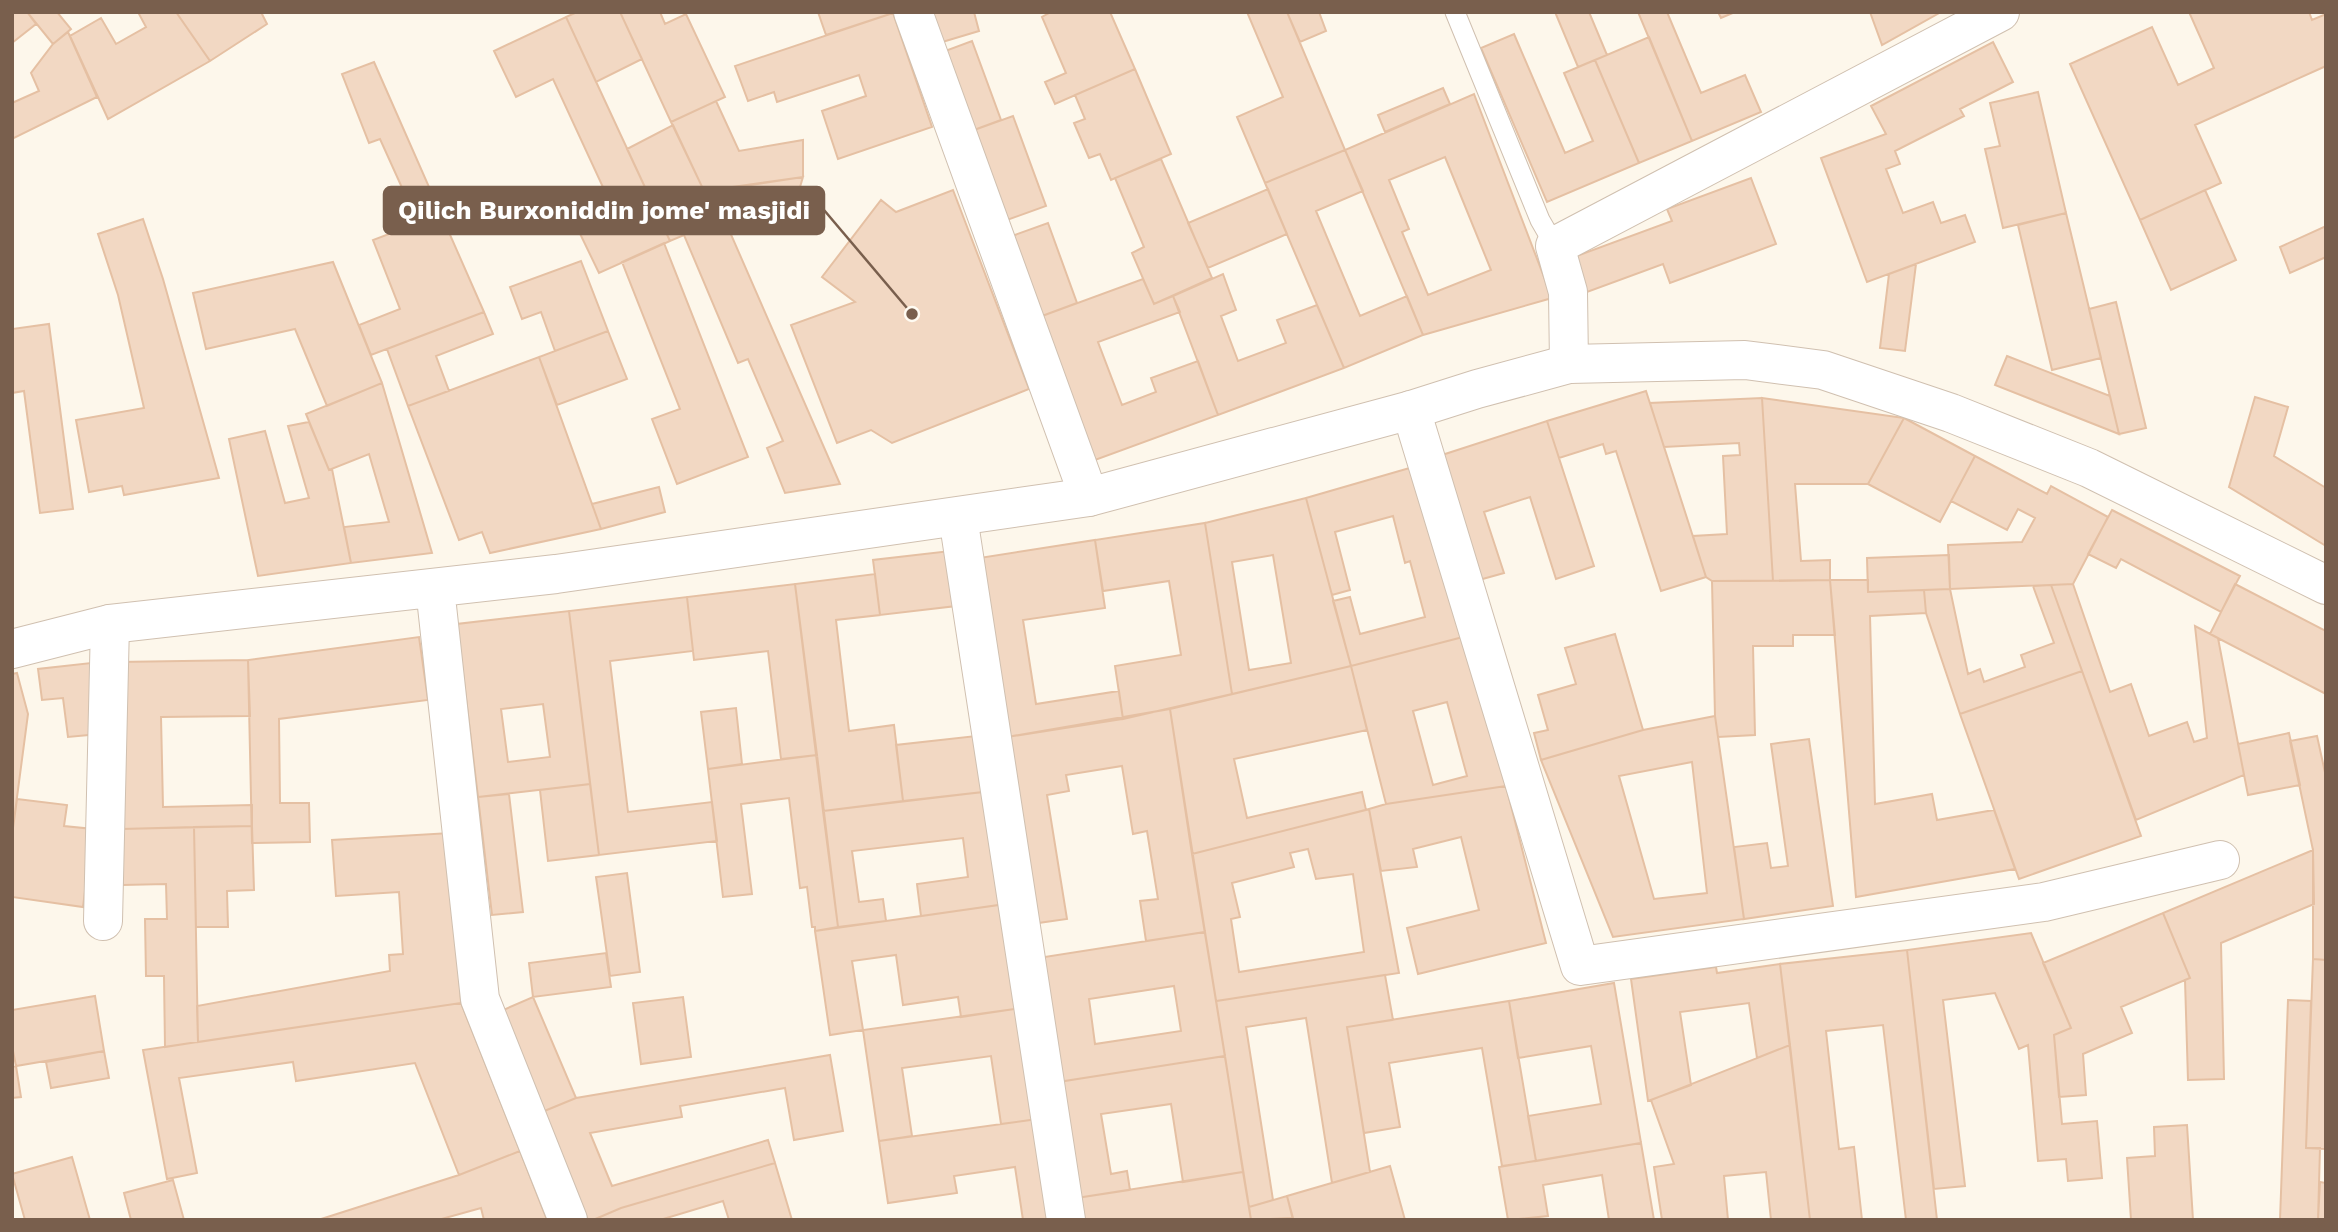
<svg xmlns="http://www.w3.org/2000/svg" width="2338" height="1232" font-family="'Work Sans',sans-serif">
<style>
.building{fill:#f2d8c3;stroke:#e5c0a3;stroke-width:2;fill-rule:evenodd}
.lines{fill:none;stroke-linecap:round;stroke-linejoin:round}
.service-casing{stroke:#d0c0b0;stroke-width:21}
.minor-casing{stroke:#d0c0b0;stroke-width:40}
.tertiary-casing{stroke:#d0c0b0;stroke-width:40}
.service{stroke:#fff;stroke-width:19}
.minor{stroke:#fff;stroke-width:38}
.tertiary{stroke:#fff;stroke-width:38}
.leader{fill:none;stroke:#795f4d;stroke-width:2.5}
.callout-dot{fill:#795f4d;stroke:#fffbf2;stroke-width:2.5}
.callout{fill:#795f4d;stroke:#795f4d;stroke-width:2.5}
.callout-label{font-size:26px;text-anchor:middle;font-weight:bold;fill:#fff}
</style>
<rect width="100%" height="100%" fill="#fdf7eb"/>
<path class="building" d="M 12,12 L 27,12 L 36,24 L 12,43 Z
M 27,12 L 57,12 L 71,29 L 53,44 Z
M 138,12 L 176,12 L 210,61 L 108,119 L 70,36 L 101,18 L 116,44 L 146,27 Z
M 176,12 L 261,12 L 267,24 L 210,61 Z
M 577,12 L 620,12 L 642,59 L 596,82 L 566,17 Z
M 620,12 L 660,12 L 665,24 L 686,14 L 725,97 L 671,122 Z
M 818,12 L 893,12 L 893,13 L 826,35 Z
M 929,12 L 974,12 L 979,31 L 939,43 Z
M 1051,12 L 1110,12 L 1135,69 L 1055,104 L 1045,82 L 1066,73 L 1042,17 Z
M 1247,12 L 1287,12 L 1345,150 L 1265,183 L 1237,117 L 1283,97 Z
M 1287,12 L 1319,12 L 1326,31 L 1300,42 Z
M 1555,12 L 1589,12 L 1607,55 L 1578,67 Z
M 1638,12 L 1667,12 L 1701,93 L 1745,75 L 1761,112 L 1692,141 Z
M 1718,12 L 1735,12 L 1721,18 Z
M 1870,12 L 1941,12 L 1882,45 Z
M 2189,12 L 2309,12 L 2312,20 L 2326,14 L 2326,66 L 2195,125 L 2221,183 L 2140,220 L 2070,64 L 2152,27 L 2178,85 L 2214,68 Z
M 893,13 L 932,127 L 838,159 L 822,111 L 866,96 L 859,75 L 777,102 L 774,92 L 748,101 L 735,66 Z
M 566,17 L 670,241 L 599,273 L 571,215 L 608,198 L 553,79 L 516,97 L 494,51 Z
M 68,32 L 97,97 L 12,139 L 12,103 L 39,91 L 31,73 L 53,44 Z
M 1514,34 L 1565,153 L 1593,141 L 1564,73 L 1595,60 L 1639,163 L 1547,202 L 1481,48 Z
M 1649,37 L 1692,141 L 1639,163 L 1595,60 Z
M 972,41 L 1001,120 L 974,130 L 945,51 Z
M 1993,42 L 2013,82 L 1960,109 L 1964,116 L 1895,151 L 1900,164 L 1886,169 L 1903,213 L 1933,202 L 1941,223 L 1965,215 L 1975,242 L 1867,282 L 1821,158 L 1886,134 L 1871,106 Z
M 374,62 L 484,312 L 371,355 L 359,325 L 400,309 L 373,240 L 418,223 L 380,139 L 369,143 L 342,74 Z
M 1135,69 L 1171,154 L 1111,180 L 1100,154 L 1089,158 L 1074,123 L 1085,119 L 1075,95 Z
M 1443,88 L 1450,104 L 1385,132 L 1378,115 Z
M 2038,92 L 2066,213 L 2003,228 L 1985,149 L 2000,146 L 1990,103 Z
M 1474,94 L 1552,298 L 1423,335 L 1345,150 ZM 1445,157 L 1491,270 L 1428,295 L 1402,232 L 1409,229 L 1389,180 Z
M 716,101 L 739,151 L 803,140 L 803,177 L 704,191 L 671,122 Z
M 1013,116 L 1046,206 L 1007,220 L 974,130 Z
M 673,125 L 704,191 L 656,211 L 627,149 Z
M 1345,150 L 1363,191 L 1316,211 L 1360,316 L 1407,296 L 1423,335 L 1344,368 L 1265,183 Z
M 1161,159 L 1212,278 L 1154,304 L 1132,253 L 1144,247 L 1115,178 Z
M 803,177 L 791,217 L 727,227 L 712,191 Z
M 1751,178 L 1776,244 L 1670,283 L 1663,264 L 1587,292 L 1574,257 L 1672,221 L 1667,209 Z
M 1268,189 L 1287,234 L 1208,268 L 1188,223 Z
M 953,190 L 1029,389 L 892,443 L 871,430 L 837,443 L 791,325 L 855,302 L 822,277 L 881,200 L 896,212 Z
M 2205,190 L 2236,260 L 2171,290 L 2140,220 Z
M 704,191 L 712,191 L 840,484 L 785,493 L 767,448 L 783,441 L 748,359 L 738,363 L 684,235 L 670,241 L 656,211 Z
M 2066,213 L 2101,358 L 2052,370 L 2018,225 Z
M 143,219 L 163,279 L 219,478 L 124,495 L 122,486 L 89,492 L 76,420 L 144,408 L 118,295 L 98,234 Z
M 1048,223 L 1077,303 L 1042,316 L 1012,236 Z
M 2326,226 L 2326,257 L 2290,273 L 2280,247 Z
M 664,243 L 748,457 L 677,484 L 652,419 L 680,409 L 622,262 Z
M 581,261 L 608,331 L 555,351 L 541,312 L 522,319 L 510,287 Z
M 333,262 L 382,383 L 327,406 L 295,329 L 206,349 L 193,293 Z
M 1916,264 L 1905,351 L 1880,348 L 1889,274 Z
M 1223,274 L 1236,310 L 1221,316 L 1238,361 L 1286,343 L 1277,320 L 1317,305 L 1344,368 L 1218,415 L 1173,296 Z
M 1143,279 L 1154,304 L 1173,296 L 1180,312 L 1098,342 L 1122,405 L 1156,392 L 1151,378 L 1198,361 L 1218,415 L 1095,460 L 1042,316 Z
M 2116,302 L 2146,428 L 2119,434 L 2089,309 Z
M 484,312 L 493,334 L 436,356 L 449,391 L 408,406 L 387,349 Z
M 49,324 L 73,509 L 40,513 L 24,391 L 12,393 L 12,329 Z
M 608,331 L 627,379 L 557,405 L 539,357 Z
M 2007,356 L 2110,396 L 2119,434 L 1995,385 Z
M 539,357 L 601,529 L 490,553 L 482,532 L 459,540 L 408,406 Z
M 382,383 L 432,553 L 351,563 L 344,527 L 389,522 L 369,454 L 329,470 L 306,414 Z
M 1646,391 L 1706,577 L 1661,591 L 1616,451 L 1606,454 L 1603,444 L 1559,458 L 1547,421 Z
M 2255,397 L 2288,407 L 2274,456 L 2326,488 L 2326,546 L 2229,487 Z
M 1762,398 L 1904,418 L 1868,484 L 1795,484 L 1801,561 L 1830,560 L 1830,580 L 1773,581 Z
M 1762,398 L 1773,581 L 1712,581 L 1706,577 L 1693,536 L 1727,534 L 1723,456 L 1740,455 L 1739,443 L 1664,447 L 1650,403 Z
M 1904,418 L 1975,456 L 1940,522 L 1868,484 Z
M 1547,421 L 1594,566 L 1556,579 L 1530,497 L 1484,512 L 1504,573 L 1479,580 L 1439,456 Z
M 309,422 L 329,470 L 332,469 L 351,563 L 258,576 L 229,439 L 265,431 L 285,503 L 309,498 L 288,426 Z
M 1975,456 L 2047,494 L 2051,486 L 2108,517 L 2073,584 L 1950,589 L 1948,545 L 2022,542 L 2035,518 L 2018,509 L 2007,530 L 1951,501 Z
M 1413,467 L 1463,637 L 1351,666 L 1333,601 L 1350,597 L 1360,634 L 1425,617 L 1410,561 L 1405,563 L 1393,516 L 1335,532 L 1350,590 L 1332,595 L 1306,498 Z
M 659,487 L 665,512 L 601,529 L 592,504 Z
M 1306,498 L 1351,666 L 1232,694 L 1205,523 ZM 1273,555 L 1291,663 L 1249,670 L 1232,562 Z
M 2112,510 L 2240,576 L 2221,612 L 2121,559 L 2116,568 L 2088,554 Z
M 1205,523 L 1232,694 L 1123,719 L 1115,666 L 1181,655 L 1169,581 L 1103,591 L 1095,540 Z
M 1095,540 L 1105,608 L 1023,620 L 1036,704 L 1119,691 L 1123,719 L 1001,738 L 973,559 Z
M 950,551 L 956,606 L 880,615 L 873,560 Z
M 1949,555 L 1950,589 L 1868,592 L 1867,558 Z
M 875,574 L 880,615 L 836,620 L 849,731 L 894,725 L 903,801 L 823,811 L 795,584 Z
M 1830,580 L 1868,580 L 1868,592 L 1924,590 L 1926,613 L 1870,616 L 1875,804 L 1932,794 L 1937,820 L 1994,810 L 2015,869 L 1856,897 Z
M 1830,580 L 1835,635 L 1793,635 L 1793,646 L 1753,646 L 1755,735 L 1718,737 L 1715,716 L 1712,581 Z
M 795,584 L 817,755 L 781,759 L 768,651 L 694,660 L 687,597 Z
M 2073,584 L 2110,692 L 2131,684 L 2149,736 L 2187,722 L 2194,742 L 2207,738 L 2195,626 L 2218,638 L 2244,775 L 2136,820 L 2051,585 Z
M 2235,584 L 2326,631 L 2326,694 L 2210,634 Z
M 2051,585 L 2082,671 L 1960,714 L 1926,613 L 1924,590 L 1950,589 L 1968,674 L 1980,669 L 1984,682 L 2025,667 L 2021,655 L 2054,643 L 2033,586 Z
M 687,597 L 693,651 L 610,661 L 628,812 L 712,802 L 717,841 L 599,855 L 569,611 Z
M 569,611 L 590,784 L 478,797 L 457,624 ZM 543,704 L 550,757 L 508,762 L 501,709 Z
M 1615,634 L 1643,730 L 1541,760 L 1534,733 L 1548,730 L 1538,695 L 1576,684 L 1565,648 Z
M 419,637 L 428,700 L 279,719 L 280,803 L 309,803 L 310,842 L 252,843 L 248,660 Z
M 1463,637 L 1506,786 L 1386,804 L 1351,666 ZM 1447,702 L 1467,776 L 1433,785 L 1413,711 Z
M 248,660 L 250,716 L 161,717 L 163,807 L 252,805 L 252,826 L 122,829 L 118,662 Z
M 91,663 L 99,734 L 68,737 L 63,698 L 42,700 L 38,669 Z
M 1351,666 L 1367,730 L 1234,759 L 1247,818 L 1362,792 L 1366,810 L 1192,854 L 1170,709 Z
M 2082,671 L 2141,836 L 2019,879 L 1960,714 Z
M 17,673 L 28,714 L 12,835 L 12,674 Z
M 736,708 L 742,764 L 708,769 L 701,712 Z
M 1170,709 L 1205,932 L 1146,941 L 1140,901 L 1158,899 L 1147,831 L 1133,834 L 1122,766 L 1066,775 L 1069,791 L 1047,795 L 1067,919 L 1031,924 L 1001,738 Z
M 1715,716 L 1744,919 L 1613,937 L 1541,760 L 1643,730 ZM 1692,762 L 1707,893 L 1654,899 L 1619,776 Z
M 2289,733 L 2300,785 L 2248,795 L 2238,744 Z
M 976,736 L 983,792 L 903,801 L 896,745 Z
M 2317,736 L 2326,777 L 2326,960 L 2313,959 L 2313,850 L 2290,741 Z
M 1809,739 L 1833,906 L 1744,919 L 1734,847 L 1767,843 L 1771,868 L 1788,866 L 1771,744 Z
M 817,755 L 838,927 L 815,931 L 815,927 L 812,927 L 807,887 L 800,888 L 789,798 L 741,804 L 752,894 L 723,897 L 708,769 Z
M 590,784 L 599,855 L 548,861 L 540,790 Z
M 1506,786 L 1546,943 L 1418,974 L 1407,928 L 1479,910 L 1461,837 L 1413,849 L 1417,867 L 1381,871 L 1369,809 L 1386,804 Z
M 983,792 L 1006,904 L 921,916 L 917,884 L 968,877 L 963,838 L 852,851 L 859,902 L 883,899 L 886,921 L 838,927 L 823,811 Z
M 509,794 L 523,912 L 492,915 L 478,797 Z
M 17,799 L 67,805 L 64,826 L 93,829 L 83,907 L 12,897 L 12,835 Z
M 1369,809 L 1399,973 L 1216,1001 L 1192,854 ZM 1308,849 L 1316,879 L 1353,874 L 1364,952 L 1239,972 L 1231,919 L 1240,917 L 1232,883 L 1294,867 L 1290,853 Z
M 252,826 L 254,890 L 227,891 L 228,927 L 196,927 L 194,827 Z
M 194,827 L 198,1042 L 165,1047 L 164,976 L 146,976 L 145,919 L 167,919 L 166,884 L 123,885 L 122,829 Z
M 450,833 L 461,1003 L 198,1042 L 197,1006 L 390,971 L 389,955 L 403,954 L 399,892 L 336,896 L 332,840 Z
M 2313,850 L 2314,904 L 2221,943 L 2224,1079 L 2188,1080 L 2185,980 L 2190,978 L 2163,913 Z
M 627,873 L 640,972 L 610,976 L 596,877 Z
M 1006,904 L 1022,1008 L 961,1017 L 958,997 L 903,1005 L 896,955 L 852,961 L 863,1030 L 830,1035 L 815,931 Z
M 2163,913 L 2190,978 L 2121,1007 L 2132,1033 L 2083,1054 L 2086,1095 L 2059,1097 L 2054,1035 L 2071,1028 L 2043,963 Z
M 1205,932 L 1225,1056 L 1058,1082 L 1038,958 ZM 1174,986 L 1181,1031 L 1095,1044 L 1089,999 Z
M 2031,933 L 2071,1028 L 2054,1035 L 2062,1124 L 2097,1121 L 2102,1178 L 2068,1181 L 2066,1159 L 2038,1161 L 2028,1045 L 2019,1049 L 1995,993 L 1943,1000 L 1965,1186 L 1934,1189 L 1907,950 Z
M 1907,950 L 1937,1220 L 1906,1220 L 1883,1025 L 1826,1031 L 1839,1149 L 1854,1147 L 1862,1220 L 1810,1220 L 1780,964 Z
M 606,953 L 611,987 L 533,997 L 529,963 Z
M 2313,959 L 2326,960 L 2326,1149 L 2306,1148 Z
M 1780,964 L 1790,1045 L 1757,1058 L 1749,1003 L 1680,1012 L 1691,1085 L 1648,1101 L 1631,979 L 1716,967 L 1717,973 Z
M 1385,975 L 1393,1020 L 1347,1027 L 1370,1172 L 1332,1183 L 1306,1018 L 1246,1027 L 1273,1200 L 1249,1207 L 1216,1001 Z
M 1614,983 L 1641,1143 L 1536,1161 L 1528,1116 L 1601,1104 L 1591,1046 L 1518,1058 L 1509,1001 Z
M 95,996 L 104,1051 L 16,1066 L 12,1046 L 12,1010 Z
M 533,997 L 576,1098 L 542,1112 L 501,1011 Z
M 683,997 L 691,1057 L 641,1064 L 633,1003 Z
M 2288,1000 L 2311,1001 L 2306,1148 L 2320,1148 L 2318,1220 L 2280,1220 Z
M 1509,1001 L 1536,1161 L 1502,1166 L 1482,1048 L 1389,1063 L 1400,1127 L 1364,1133 L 1347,1027 Z
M 461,1003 L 520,1151 L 459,1175 L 415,1063 L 296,1081 L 293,1062 L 179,1078 L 197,1173 L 167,1179 L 143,1050 Z
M 1022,1008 L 1038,1119 L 1001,1124 L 991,1056 L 902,1068 L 912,1136 L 879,1141 L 863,1030 Z
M 1790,1045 L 1810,1220 L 1771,1220 L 1766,1172 L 1724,1176 L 1728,1220 L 1662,1220 L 1654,1167 L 1674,1164 L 1651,1100 Z
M 104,1051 L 109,1078 L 51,1088 L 46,1062 Z
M 830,1055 L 843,1131 L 794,1140 L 785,1088 L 680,1106 L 682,1117 L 590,1133 L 612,1186 L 768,1140 L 775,1163 L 621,1208 L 593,1220 L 588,1220 L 542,1112 L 576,1098 Z
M 1225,1056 L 1243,1172 L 1183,1182 L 1171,1104 L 1101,1114 L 1111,1174 L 1127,1171 L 1130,1190 L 1076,1198 L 1058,1082 Z
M 16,1066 L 21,1097 L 12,1098 L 12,1067 Z
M 1038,1119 L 1053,1220 L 1023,1220 L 1015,1167 L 954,1176 L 957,1193 L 888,1203 L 879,1141 Z
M 2187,1125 L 2193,1220 L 2131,1220 L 2127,1158 L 2155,1156 L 2154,1127 Z
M 1641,1143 L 1654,1220 L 1609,1220 L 1602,1175 L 1543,1185 L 1548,1216 L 1508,1220 L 1499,1167 Z
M 520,1151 L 547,1220 L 484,1220 L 481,1208 L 438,1220 L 318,1220 L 459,1175 Z
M 72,1157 L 90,1220 L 25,1220 L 12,1174 Z
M 775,1163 L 792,1220 L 729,1220 L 723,1201 L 660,1220 L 593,1220 L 621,1208 Z
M 1390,1166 L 1405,1220 L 1293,1220 L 1287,1196 Z
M 1243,1172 L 1251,1220 L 1079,1220 L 1076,1198 Z
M 173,1180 L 184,1220 L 131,1220 L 124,1193 Z
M 2320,1182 L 2326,1183 L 2326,1220 L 2318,1220 Z
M 1287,1196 L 1293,1218 L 1251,1220 L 1249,1207 Z"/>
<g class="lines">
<g class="service-casing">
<path id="service" d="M 1455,12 L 1540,220 L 1555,246"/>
</g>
<g class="minor-casing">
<path id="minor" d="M 913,12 L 1089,497
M 1569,364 L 1568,292 L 1555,246 L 2000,12
M 1411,410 L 1580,966 L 2044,902 L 2220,860
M 958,517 L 1066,1220
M 103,921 L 110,624"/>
</g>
<g class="tertiary-casing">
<path id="tertiary" d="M 435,588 L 480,999 L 568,1220
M 12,649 L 110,624 L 556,574 L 1089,497 L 1411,410 L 1477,389 L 1569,364 L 1745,360 L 1823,370 L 1951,413 L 2089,468 L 2326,585"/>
</g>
<use href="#service" class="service"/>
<use href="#minor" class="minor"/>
<use href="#tertiary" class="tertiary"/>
</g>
<path class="leader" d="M912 314L824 210"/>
<circle class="callout-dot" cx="912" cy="314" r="7"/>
<rect class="callout" x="384" y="187" width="440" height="47" rx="7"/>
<g class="callout-label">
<text x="604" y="219">Qilich Burxoniddin jome' masjidi</text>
</g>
<rect width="2338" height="1232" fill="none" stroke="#795f4d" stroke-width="28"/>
</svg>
